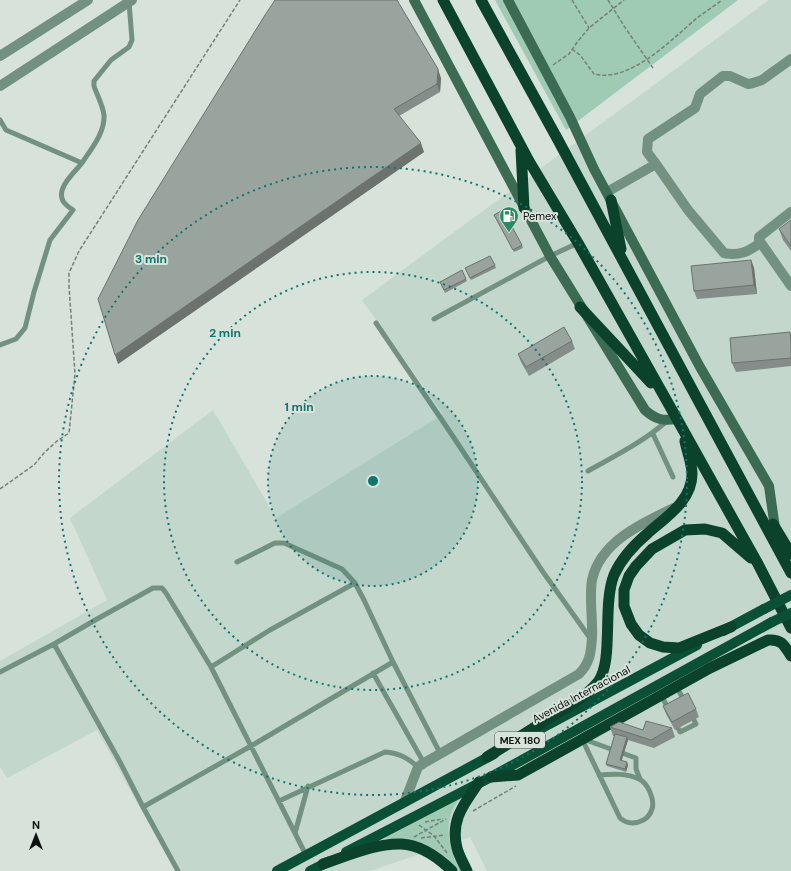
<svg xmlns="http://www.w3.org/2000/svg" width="791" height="871" font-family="'DM Sans',sans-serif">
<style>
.built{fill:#c4d7cc}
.green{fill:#9fcab3}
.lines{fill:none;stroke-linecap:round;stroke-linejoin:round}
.path{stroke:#787f7a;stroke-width:1.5;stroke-dasharray:4 2;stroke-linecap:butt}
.service{stroke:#729180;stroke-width:5}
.minor{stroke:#729180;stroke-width:10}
.secondary{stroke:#3c6b54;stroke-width:10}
.primary{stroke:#095036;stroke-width:10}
.trunk{stroke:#0a422c;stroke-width:11}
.primary-bridge{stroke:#095036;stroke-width:10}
.wall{fill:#848d89}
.shaded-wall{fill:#6c736f}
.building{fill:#9aa49f;stroke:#6c736f}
.ring{fill:none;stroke:#0f766e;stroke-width:2;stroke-dasharray:2 4}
.labels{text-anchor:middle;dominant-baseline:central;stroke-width:4;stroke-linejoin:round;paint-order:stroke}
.shield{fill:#d7e2db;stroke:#4a504c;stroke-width:1}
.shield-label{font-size:10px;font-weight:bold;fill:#0e110f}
.poi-label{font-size:11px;fill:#0e110f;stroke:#d7e2db;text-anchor:start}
.street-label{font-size:11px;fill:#0e110f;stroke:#d7e2db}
.centre{fill:#0f766e;stroke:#d7e2db;stroke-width:2}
.ring-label{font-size:12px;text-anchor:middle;font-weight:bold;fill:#0f766e;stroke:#d7e2db;stroke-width:4;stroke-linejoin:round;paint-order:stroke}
</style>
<rect width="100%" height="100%" fill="#d7e2db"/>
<path class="built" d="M 769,0 L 791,0 L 791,871 L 487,871 L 470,837 L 370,871 L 175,871 L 97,730 L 7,778 L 0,767 L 0,661 L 107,600 L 70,518 L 213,410 L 276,518 L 443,414 L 362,300 Z"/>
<path class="green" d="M 495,0 L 738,0 L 566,130 Z
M 459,799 C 458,802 455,804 454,807 C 442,829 452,851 462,871 L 457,871 C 442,850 427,843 401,840 C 396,839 390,840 385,838 Z"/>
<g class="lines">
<path class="path" d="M 572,0 L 589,28
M 608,0 L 624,26 L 653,68
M 572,49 L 580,55 L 594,74 C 630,83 671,40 697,18 C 705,12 714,6 722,0
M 553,65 L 569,54 L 578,41 L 589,28 L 624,0
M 0,489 L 34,465 L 44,453 L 57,441 L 69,433 L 75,374 L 69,286 L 69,273 L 79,251 L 240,0
M 473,811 L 516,786
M 425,822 L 443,819
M 419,825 L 434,836 L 447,853
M 414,837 L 446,819
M 421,838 L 445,835"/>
<path class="service" d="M 0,120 L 6,130 L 82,163 C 74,173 56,188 63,201 C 65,205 70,208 73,210 L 50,240 L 34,292 L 25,328 L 16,339 L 0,345
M 82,163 C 91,149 105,133 104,115 C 103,106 97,95 94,86 L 94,81 L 111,60 L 129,47 L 132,40 L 129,2
M 434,319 L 550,256 L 578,243
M 376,323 L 446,426 L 543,572 L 590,638
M 653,434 L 673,477
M 588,471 C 615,456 643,442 667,421
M 237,562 L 275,543 L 284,543 L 342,569 L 355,583 L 364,600 L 393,662 L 440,753
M 0,672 L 54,644
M 373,673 L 424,763
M 676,686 L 685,702
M 661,695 L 669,710
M 675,722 L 680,732 L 696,724 L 691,714
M 582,739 L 620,818 C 630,827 648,823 652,809 C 655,800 648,783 639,779 C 627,773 612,774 599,775
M 583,739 L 636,758 L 636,769 L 640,779
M 279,801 L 385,752 C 399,753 408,758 418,767
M 143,807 L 120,762 L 54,644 L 97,619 L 153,588 L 162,588 L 166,593 L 211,667
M 295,833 L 308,786
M 306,855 L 211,667 L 270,630 L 355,583
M 178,871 L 143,807 L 251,746 L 393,662"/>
<path class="minor" d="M 0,56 L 88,0
M 0,86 L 132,0
M 656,164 L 688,210 L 724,253 C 739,256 748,252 760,243
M 607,192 L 656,164 L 647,152 L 648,139 L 695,108 L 700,94 L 723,76 L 730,76 L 748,84 L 753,83 L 762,80 L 791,59
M 791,212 L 759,237 L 759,240 L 791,286
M 405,801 L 418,767 L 424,763 L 579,674 C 590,663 591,652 592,638 C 593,619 589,598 592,580 C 600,542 642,523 674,508"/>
<path class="secondary" d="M 414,0 L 550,256 L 645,410 C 656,420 663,421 677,419
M 508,0 L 570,117 L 594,169 L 700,367 L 769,486 L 775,528"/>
<path class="primary" d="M 723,631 L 764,609
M 540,729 L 697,645
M 346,852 L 491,777 L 772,622
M 277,871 L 494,754
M 310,871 L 330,861"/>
<path class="trunk" d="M 443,0 L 529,161 L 578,243 L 677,419 L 758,564 L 791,628
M 481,0 L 558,140 L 791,573
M 521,150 L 524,208
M 611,200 L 621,249
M 580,307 L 651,383
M 773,524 L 791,554
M 731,627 L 679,648 L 663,647 L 650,643 L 639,635 L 631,624 L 624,606 L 624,590 L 629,576 L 636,566 L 652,549 L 685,530 L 705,529 L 722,533 L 751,558
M 487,757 C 508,744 529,731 549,718 C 566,708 585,698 598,682 C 614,661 602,605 614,575 C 621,559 635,544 648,533 C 666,517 692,501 692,474 C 692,463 687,452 685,441
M 491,777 L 518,775 L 710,668 L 768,640 C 782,639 784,645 791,656
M 323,864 C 347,856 376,843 401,844 C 421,845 439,858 452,871
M 467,871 C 464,864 459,856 457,848 C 450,820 464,804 479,782"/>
<path class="primary-bridge" d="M 764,609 L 791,595
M 772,622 L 791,613"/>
</g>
<path class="wall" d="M 441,78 L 440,92 L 399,116 L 424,152 L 118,364 L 138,220 Z
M 494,215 L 522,245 L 523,248 L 514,252 Z
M 791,220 L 791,251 L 783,240 L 779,229 Z
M 751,260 L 754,268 L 757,294 L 697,299 L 694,291 Z
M 495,265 L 496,268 L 471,280 L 465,268 Z
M 466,279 L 467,281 L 445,293 L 440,282 Z
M 790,332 L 791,335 L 791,366 L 736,372 L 732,363 Z
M 572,341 L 575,349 L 529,376 L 521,362 L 518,354 Z
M 663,706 L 696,709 L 699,717 L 675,730 L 666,714 Z
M 610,727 L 643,730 L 672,728 L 675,737 L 654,748 L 628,740 L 621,760 L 628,765 L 626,772 L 607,766 L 606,764 L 614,736 L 613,736 Z"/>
<path class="shaded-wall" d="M 438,69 L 441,78 L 440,92 L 437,84 Z
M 421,143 L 424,152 L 118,364 L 115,355 Z
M 751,260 L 754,268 L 757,294 L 754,285 Z
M 627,737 L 628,740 L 621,763 L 620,760 Z
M 627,762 L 628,765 L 626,772 L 625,769 Z"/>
<path class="building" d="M 275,0 L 397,0 L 438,69 L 437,84 L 394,109 L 421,143 L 115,355 L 98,299 L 138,220 L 265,15 Z
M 503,210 L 522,245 L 513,250 L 494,215 Z
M 791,220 L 791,246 L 779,229 Z
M 490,256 L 495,265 L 470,278 L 465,268 Z
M 751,260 L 754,285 L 694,291 L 691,266 Z
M 462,270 L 466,279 L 444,290 L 440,282 Z
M 564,327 L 572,341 L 526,367 L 518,354 Z
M 790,332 L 791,342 L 791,358 L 732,363 L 730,338 Z
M 688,693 L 696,709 L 672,722 L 663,706 Z
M 646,721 L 672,728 L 651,740 L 610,727 L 619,722 L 643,730 Z
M 615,734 L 627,737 L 620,760 L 627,762 L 625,769 L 606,764 Z"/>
<circle cx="373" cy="481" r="105" fill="#0f766e" fill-opacity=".12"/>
<g class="ring">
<circle cx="373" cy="481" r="105"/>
<circle cx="373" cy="481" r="209"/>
<circle cx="373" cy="481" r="314"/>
</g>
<defs>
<g id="fuel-pin" transform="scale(1)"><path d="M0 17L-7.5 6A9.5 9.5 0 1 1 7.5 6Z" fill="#2a8a63" stroke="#d7e2db"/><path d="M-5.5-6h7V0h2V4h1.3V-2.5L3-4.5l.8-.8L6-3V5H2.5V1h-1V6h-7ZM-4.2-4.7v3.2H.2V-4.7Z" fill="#fff"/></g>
</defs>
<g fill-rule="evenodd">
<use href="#fuel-pin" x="509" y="216"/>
</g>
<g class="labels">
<rect class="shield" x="495" y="732" width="50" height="16" rx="3"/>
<g class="shield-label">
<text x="520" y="740">MEX 180</text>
</g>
<g class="poi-label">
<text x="523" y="216">Pemex</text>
</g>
<g class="street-label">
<text transform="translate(581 694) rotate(-28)">Avenida Internacional</text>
</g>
</g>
<circle cx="373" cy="481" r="6" class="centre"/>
<g class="ring-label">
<text x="151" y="263">3 min</text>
<text x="225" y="337">2 min</text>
<text x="299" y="411">1 min</text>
</g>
<g transform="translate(36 835)" stroke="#d7e2db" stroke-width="3" paint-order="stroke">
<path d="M0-3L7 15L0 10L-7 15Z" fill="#0e110f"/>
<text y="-6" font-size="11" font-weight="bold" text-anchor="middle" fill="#0e110f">N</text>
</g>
</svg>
